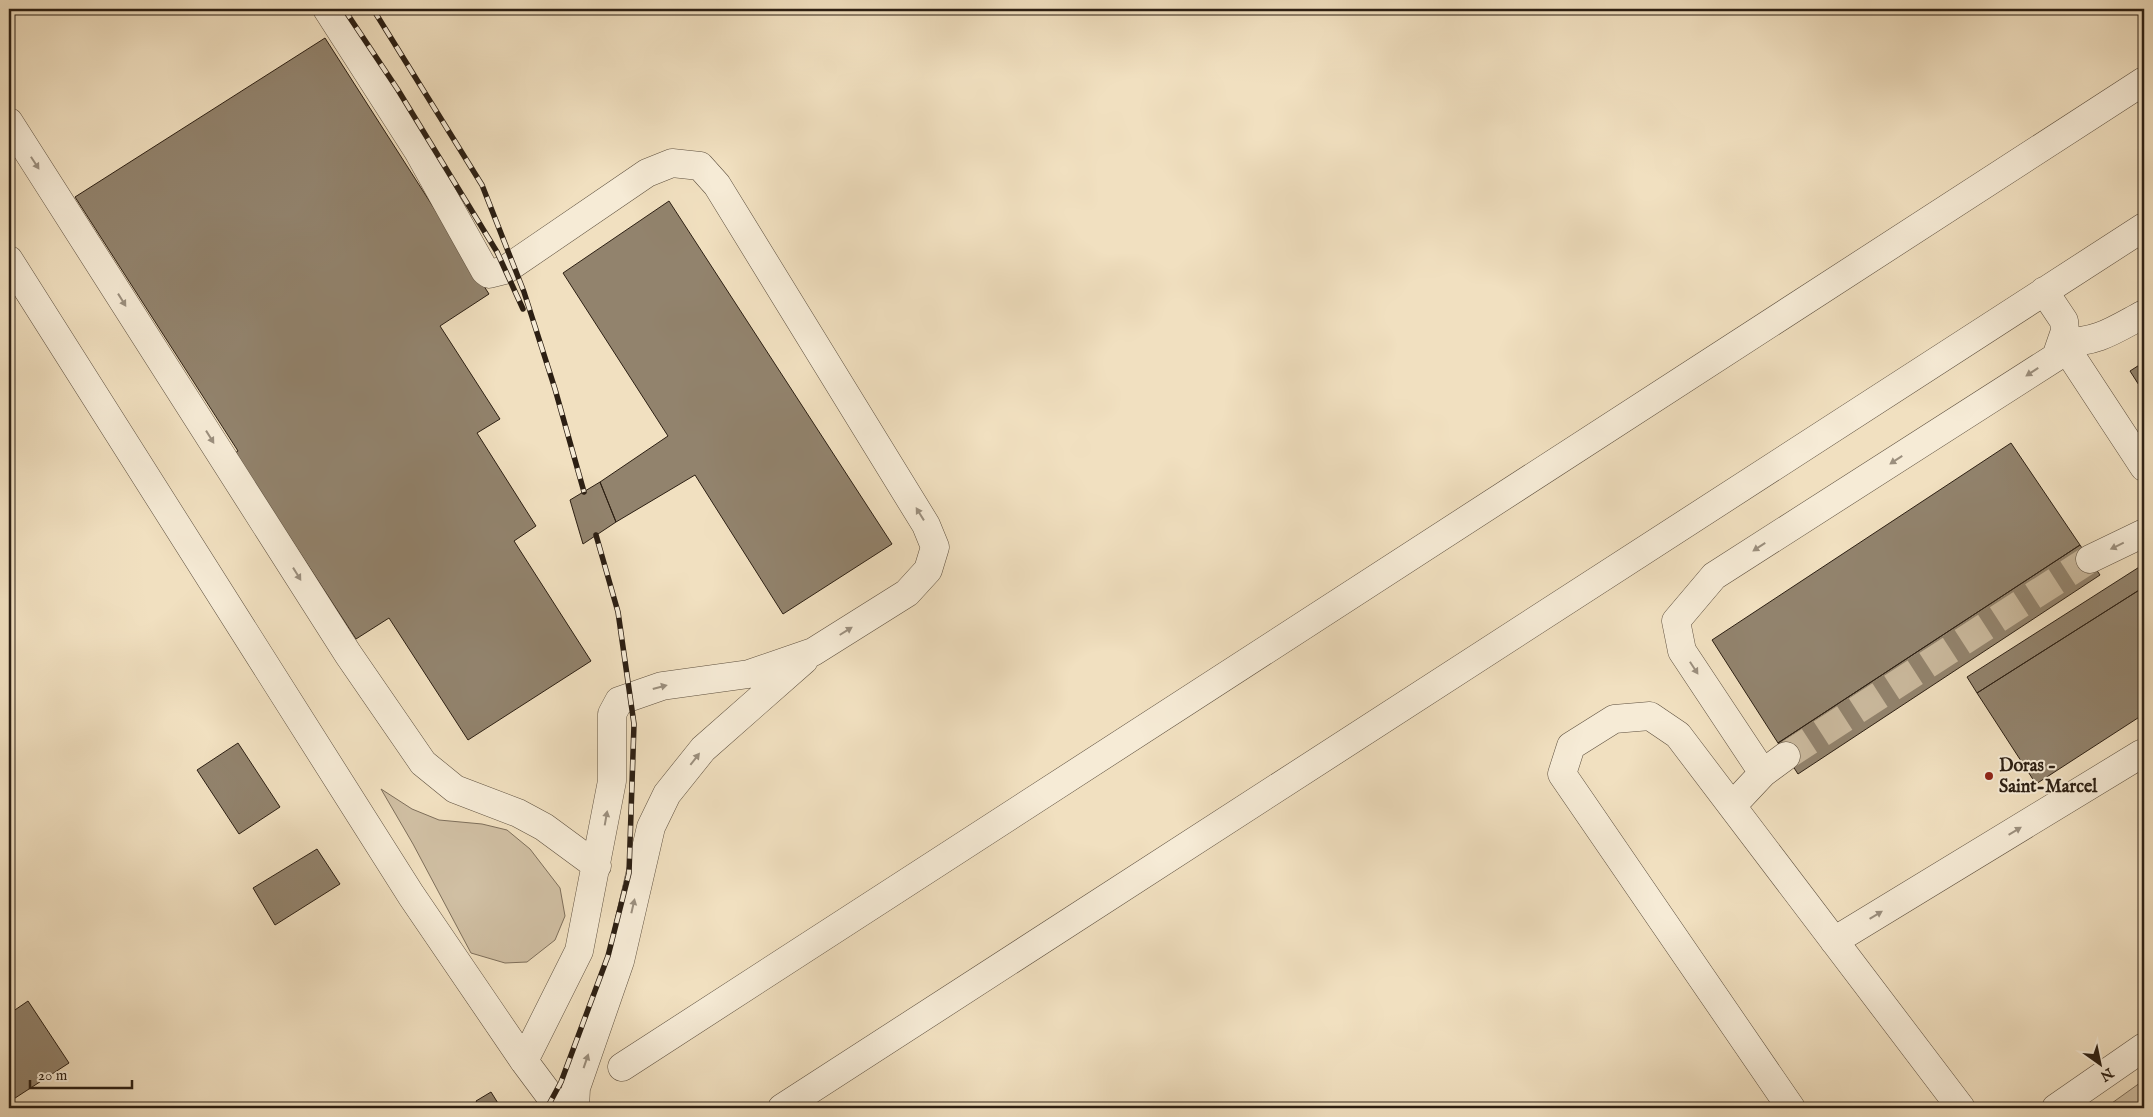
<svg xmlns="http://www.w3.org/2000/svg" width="2153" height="1117" font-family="'IM FELL English',serif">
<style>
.green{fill:#d0bfa3;stroke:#7e6f5b}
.building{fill:#92836d;stroke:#2c1f13}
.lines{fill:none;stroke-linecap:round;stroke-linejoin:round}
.minor-tunnel{stroke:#cab99d;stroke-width:28;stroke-dasharray:28 14;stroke-linecap:butt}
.minor-casing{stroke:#5d4f3e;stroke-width:29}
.minor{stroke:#f6ebd6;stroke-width:28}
.rail-casing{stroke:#2c1f13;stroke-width:5.5}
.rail{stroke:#f6ebd6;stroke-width:4;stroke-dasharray:11;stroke-linecap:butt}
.oneway{fill:#9b8f7e}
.poi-dot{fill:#8f2418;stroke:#f6ebd6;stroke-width:2}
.labels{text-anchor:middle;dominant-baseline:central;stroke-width:4;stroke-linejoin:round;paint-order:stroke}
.poi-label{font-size:18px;font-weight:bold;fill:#2c1f13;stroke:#f6ebd6;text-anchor:start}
</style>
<rect width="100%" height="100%" fill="#f1e0c0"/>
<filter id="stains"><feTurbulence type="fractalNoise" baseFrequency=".004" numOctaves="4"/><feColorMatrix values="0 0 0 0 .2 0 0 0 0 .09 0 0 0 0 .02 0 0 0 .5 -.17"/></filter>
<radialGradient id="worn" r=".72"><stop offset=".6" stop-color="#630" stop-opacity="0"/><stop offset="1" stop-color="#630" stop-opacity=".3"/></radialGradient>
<path class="green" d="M 381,789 L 412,809 L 439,820 L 482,824 L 507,830 L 530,849 L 560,888 L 565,916 L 555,940 L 527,962 L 505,963 L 471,953 L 413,844 Z
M 2144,1080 L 2144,1108 L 2105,1108 Z"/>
<path class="building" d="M 325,38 L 489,294 L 440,326 L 500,419 L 477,433 L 536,526 L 514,541 L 591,661 L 468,740 L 389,618 L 356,639 L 235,453 L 238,451 L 75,197 Z
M 669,201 L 892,544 L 783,614 L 695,475 L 616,522 L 600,482 L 668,436 L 563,273 Z
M 2144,362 L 2144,393 L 2130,371 Z
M 2011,443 L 2080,545 L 1778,743 L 1712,640 Z
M 600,482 L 616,522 L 583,544 L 570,500 Z
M 2080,545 L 2100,575 L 1798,774 L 1778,743 Z
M 2144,564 L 2144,587 L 1977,693 L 1967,677 Z
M 2144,587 L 2144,714 L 2036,784 L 1977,693 Z
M 238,743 L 280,807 L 239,834 L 197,770 Z
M 317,849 L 340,884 L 275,925 L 253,888 Z
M 28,1001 L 69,1063 L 9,1102 L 9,1014 Z
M 491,1092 L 501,1108 L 480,1108 L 476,1101 Z"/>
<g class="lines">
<path class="minor-tunnel" d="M 1786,756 L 2090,559"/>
<g class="minor-casing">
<path id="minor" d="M 327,9 L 418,151 L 485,271 L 489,274 L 505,270 L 647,173 L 672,163 L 700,166 L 717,185 L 926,525 L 935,547 L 928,570 L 907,593 L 813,652 L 749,674 L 662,686 L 619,701 L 612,714 L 612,781 L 579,951 L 524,1061
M 9,122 L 348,654 L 423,763 L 455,789 L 518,813 L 544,827 L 597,866
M 9,260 L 411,895 L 524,1061 L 559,1108
M 2062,342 L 2144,467
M 2062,342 C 2097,343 2114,330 2144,314
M 2090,559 L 2144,533
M 1763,773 L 1682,651 L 1676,621 L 1714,576 L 2056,357 L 2065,331 L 2064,321 L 2044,291
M 1732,806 L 1763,773 L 1786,756
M 1834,941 L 2141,754 L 2144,756
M 622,1067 L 2144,81
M 575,1108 L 576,1088 L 620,961 L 651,827 L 667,794 L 703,749 L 804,660
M 782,1108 L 2144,227
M 1791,1108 L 1562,774 L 1571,746 L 1614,719 L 1650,716 L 1678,735 L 1961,1108
M 2056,1108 L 2144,1047"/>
</g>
<use href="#minor" class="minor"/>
<g class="rail-casing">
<path id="rail" d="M 344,9 L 398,90 L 497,252 L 523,309
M 373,9 L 482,185 L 524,292 L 555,389 L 584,492
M 547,1108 L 561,1082 L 608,956 L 629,873 L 634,724 L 618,612 L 596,535"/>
</g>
<use href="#rail" class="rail"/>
</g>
<defs><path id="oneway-solid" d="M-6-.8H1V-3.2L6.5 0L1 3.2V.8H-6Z" transform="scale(1.25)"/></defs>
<g class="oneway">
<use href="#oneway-solid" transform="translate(35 163) rotate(57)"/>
<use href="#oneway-solid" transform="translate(122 300) rotate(58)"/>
<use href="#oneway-solid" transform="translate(2032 372) rotate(147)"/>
<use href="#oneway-solid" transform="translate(210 437) rotate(58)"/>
<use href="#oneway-solid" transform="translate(1896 460) rotate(147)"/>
<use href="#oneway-solid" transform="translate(920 514) rotate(-122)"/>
<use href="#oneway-solid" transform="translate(2117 546) rotate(154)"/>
<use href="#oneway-solid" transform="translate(1759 547) rotate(147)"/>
<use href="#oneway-solid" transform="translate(297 574) rotate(58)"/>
<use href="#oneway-solid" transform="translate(846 631) rotate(-32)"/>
<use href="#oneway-solid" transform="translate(1694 668) rotate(57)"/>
<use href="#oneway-solid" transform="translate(660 687) rotate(-15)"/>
<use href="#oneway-solid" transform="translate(695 759) rotate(-52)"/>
<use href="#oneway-solid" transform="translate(606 818) rotate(-80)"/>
<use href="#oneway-solid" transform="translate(2015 831) rotate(-31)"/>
<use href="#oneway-solid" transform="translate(633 906) rotate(-77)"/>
<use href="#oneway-solid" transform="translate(1876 915) rotate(-31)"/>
<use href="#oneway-solid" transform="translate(586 1061) rotate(-71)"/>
</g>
<circle class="poi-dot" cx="1989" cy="776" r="5"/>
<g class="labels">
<g class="poi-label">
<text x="1999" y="766">Doras -<tspan x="1999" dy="21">Saint-Marcel</tspan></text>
</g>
</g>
<rect width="2153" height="1117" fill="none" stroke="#f1e0c0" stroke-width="30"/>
<rect x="10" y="10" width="2133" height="1097" fill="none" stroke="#2c1f13" stroke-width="2.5"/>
<rect x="15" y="15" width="2123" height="1087" fill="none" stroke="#2c1f13"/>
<g transform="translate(2100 1064) rotate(147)" stroke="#f6ebd6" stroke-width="4" paint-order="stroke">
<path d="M0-4L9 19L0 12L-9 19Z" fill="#2c1f13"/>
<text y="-8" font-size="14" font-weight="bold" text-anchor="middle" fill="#2c1f13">N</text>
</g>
<path d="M30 1080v8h102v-8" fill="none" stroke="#2c1f13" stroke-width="2.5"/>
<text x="38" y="1080" font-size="15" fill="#2c1f13" stroke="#f6ebd6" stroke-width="4" paint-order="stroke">20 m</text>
<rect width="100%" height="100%" filter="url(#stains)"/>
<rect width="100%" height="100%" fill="url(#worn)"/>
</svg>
